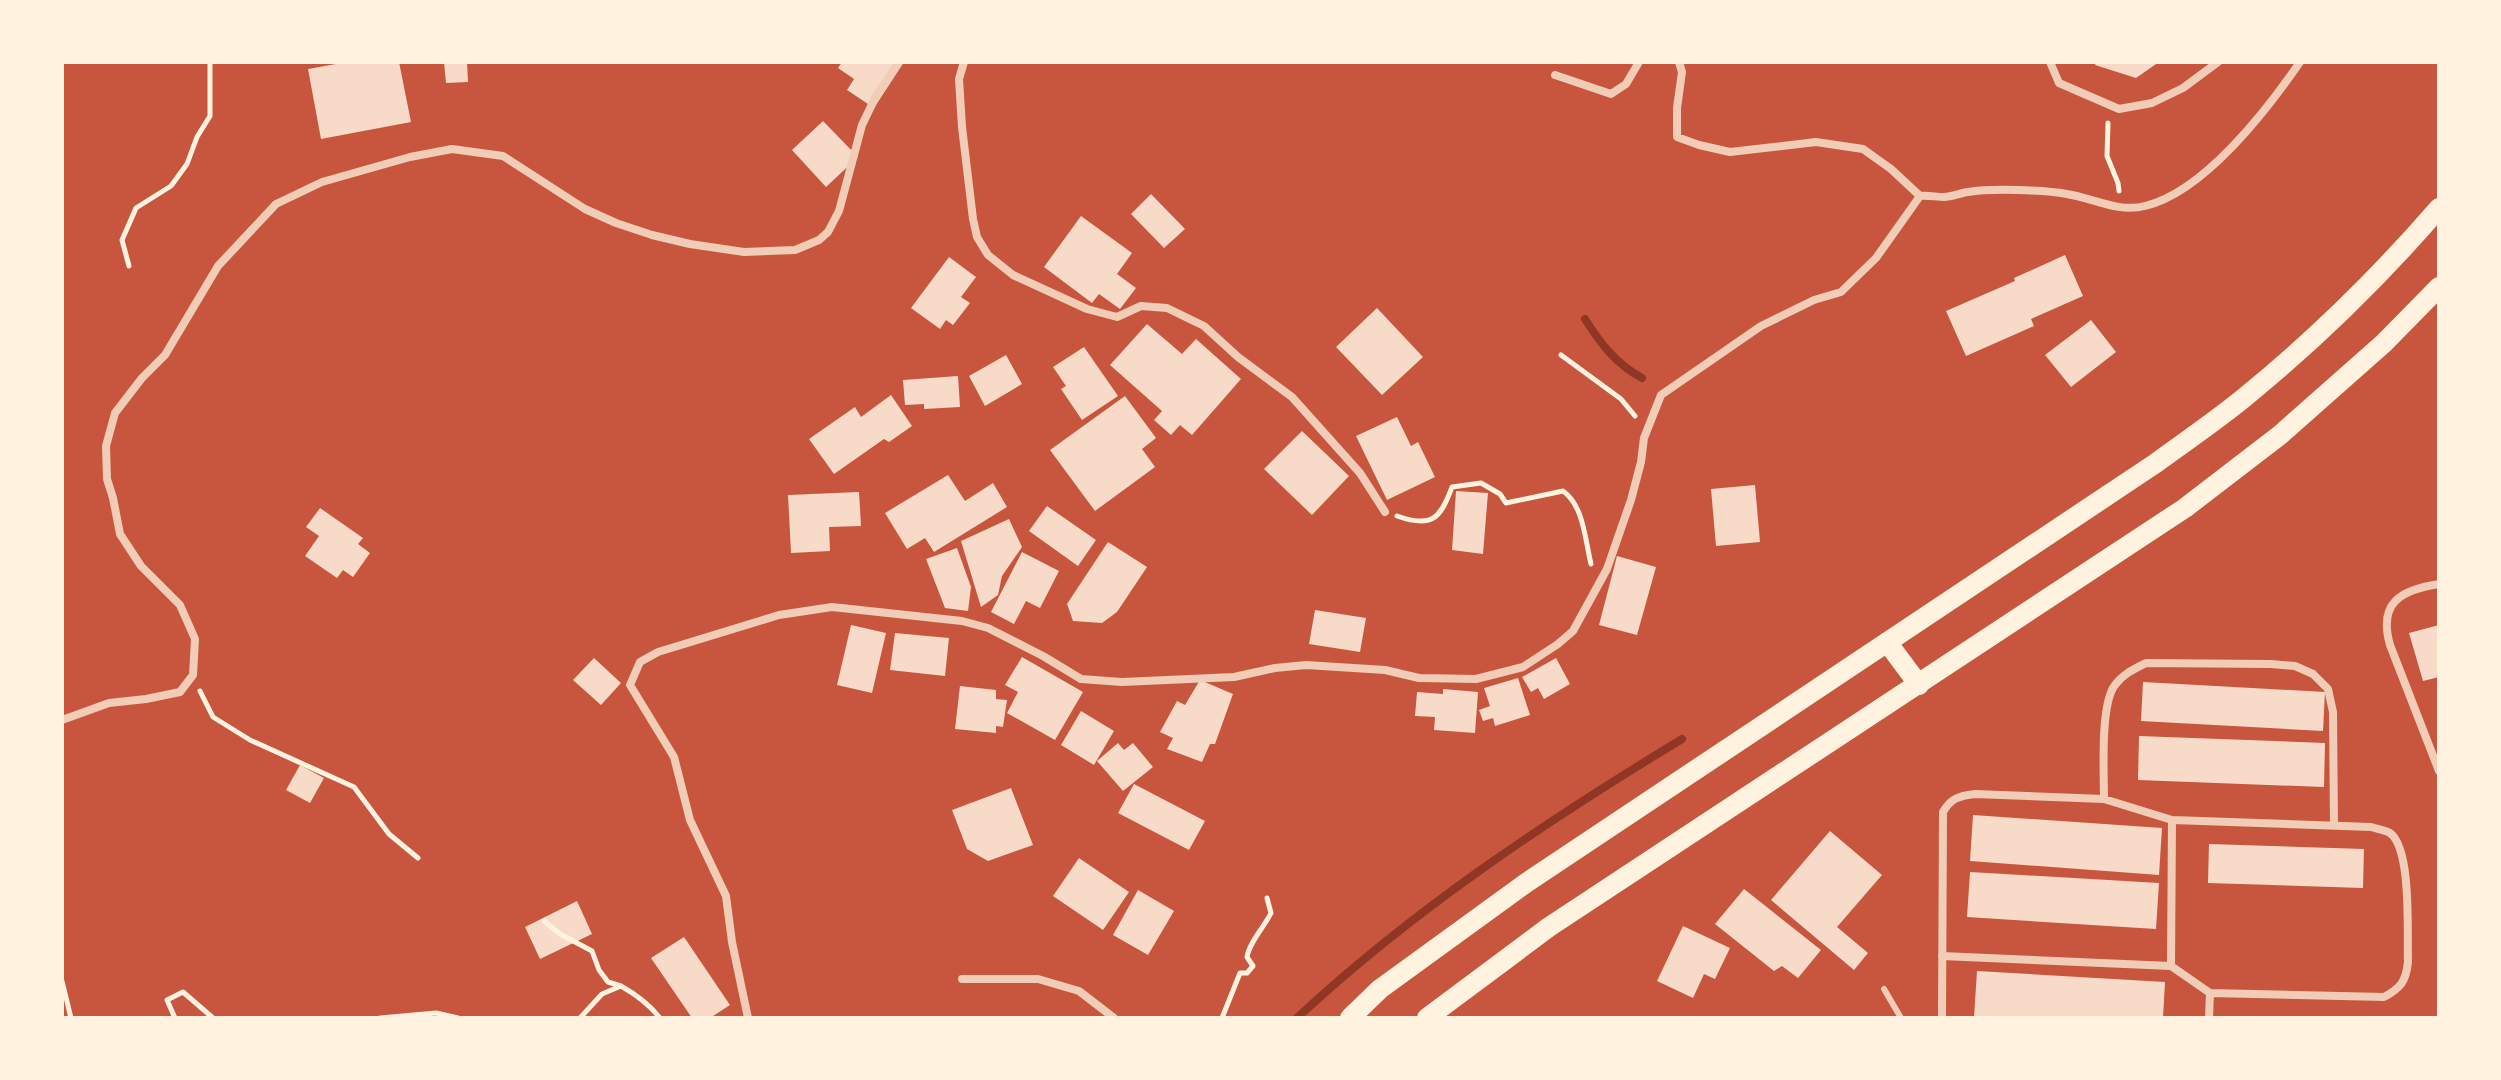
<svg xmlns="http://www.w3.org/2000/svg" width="2501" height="1080" font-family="'Open Sans',sans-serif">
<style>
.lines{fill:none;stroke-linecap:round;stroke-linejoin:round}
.stream{stroke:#8f3625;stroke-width:8}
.building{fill:#f7dbc8}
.path{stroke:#fff3e0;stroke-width:5}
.service{stroke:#f1ccb7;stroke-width:6}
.minor{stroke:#f1ccb7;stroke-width:8}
.primary{stroke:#fff3e0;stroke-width:20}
</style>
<rect width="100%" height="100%" fill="#c8553d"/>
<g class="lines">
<path class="stream" d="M 1585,319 C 1600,343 1616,364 1642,378
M 1297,1018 C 1414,909 1547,821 1682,739"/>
</g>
<path class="building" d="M 347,62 L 399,62 L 411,122 L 321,139 L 308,69 Z
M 444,62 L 467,62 L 468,82 L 446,83 Z
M 842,62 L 904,62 L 874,108 L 847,90 L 854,79 L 838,68 Z
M 2097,62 L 2159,62 L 2136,78 L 2095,65 Z
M 823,121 L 858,157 L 826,187 L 792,150 Z
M 1151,194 L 1185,229 L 1164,248 L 1131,214 Z
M 1081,216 L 1132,253 L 1117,274 L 1136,288 L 1120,309 L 1099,294 L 1092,303 L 1044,267 Z
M 2065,255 L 2083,296 L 2031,319 L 2034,326 L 1966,356 L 1946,311 L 2015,281 L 2014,278 Z
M 949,257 L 976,277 L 961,297 L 970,303 L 953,325 L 946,320 L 940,329 L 911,308 Z
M 1377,308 L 1423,357 L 1382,395 L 1336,347 Z
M 2091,320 L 2116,352 L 2071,387 L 2045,355 Z
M 1147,324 L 1182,354 L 1196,339 L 1241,379 L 1192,435 L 1180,425 L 1171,435 L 1154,420 L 1162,411 L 1110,365 Z
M 1084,347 L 1118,396 L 1082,420 L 1061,389 L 1066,386 L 1053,367 Z
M 1006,355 L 1022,384 L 985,406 L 969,376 Z
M 958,376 L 960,407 L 924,409 L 924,404 L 905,405 L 903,380 Z
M 891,395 L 912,426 L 889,442 L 884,439 L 834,474 L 809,439 L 855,407 L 861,417 Z
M 1125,396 L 1156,438 L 1142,449 L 1155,467 L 1095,511 L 1050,450 Z
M 1397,417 L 1411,446 L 1418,442 L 1435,477 L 1387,500 L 1356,436 Z
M 1302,431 L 1349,476 L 1312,515 L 1264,469 Z
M 948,475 L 965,501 L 993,483 L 1007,507 L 934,552 L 925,538 L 907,549 L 885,513 Z
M 1755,485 L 1760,542 L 1716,546 L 1711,489 Z
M 1456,491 L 1488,493 L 1483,554 L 1452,550 Z
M 859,492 L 861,526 L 829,527 L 830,551 L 791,553 L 788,495 Z
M 1047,506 L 1096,540 L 1078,566 L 1029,531 Z
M 320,508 L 363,538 L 358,544 L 370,553 L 353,577 L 343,570 L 337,578 L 305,556 L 319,536 L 306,527 Z
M 1009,519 L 1022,547 L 1002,576 L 998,595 L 981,607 L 961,541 Z
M 1108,542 L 1147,567 L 1117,612 L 1102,623 L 1073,621 L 1067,604 Z
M 957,548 L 971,587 L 968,611 L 945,608 L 926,559 Z
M 1022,552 L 1059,571 L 1040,608 L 1026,601 L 1014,624 L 991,612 Z
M 1617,556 L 1656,567 L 1637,635 L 1599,625 Z
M 1315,610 L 1366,618 L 1360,652 L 1309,644 Z
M 851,625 L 886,633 L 872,693 L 837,685 Z
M 2439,625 L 2439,677 L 2423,681 L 2409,633 Z
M 895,633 L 949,638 L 945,676 L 890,670 Z
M 1022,657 L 1083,692 L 1055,740 L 1007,713 L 1018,692 L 1005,685 Z
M 594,658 L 621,683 L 601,705 L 573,680 Z
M 1556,658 L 1570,684 L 1544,699 L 1538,688 L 1531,692 L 1522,677 Z
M 1518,678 L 1530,715 L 1495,726 L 1493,718 L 1483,721 L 1479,710 L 1490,706 L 1484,688 Z
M 1200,680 L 1233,694 L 1215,744 L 1210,744 L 1202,762 L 1167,749 L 1173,738 L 1160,732 L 1177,701 L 1185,705 Z
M 2143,682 L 2325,692 L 2323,731 L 2141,721 Z
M 960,686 L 996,690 L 996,699 L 1007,700 L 1003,727 L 996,726 L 996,733 L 955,729 Z
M 1443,689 L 1478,692 L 1475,733 L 1434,730 L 1435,717 L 1415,716 L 1417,692 L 1443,694 Z
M 1081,711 L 1114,731 L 1094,765 L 1061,745 Z
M 2139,736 L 2325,743 L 2324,787 L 2138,780 Z
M 1118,743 L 1124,750 L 1133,743 L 1153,767 L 1123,791 L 1097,761 Z
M 300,765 L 324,778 L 310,803 L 286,790 Z
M 1134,784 L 1205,821 L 1189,850 L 1118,813 Z
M 1011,788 L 1033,845 L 988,861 L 967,849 L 952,810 Z
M 1973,815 L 2162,828 L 2159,875 L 1970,861 Z
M 1830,831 L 1882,875 L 1837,927 L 1868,953 L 1854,970 L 1771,900 Z
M 2209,844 L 2364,849 L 2363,888 L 2208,883 Z
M 1079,858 L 1129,892 L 1103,930 L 1053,896 Z
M 1970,872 L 2159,883 L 2156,929 L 1967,917 Z
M 1744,889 L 1821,950 L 1798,978 L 1782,966 L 1774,971 L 1715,924 Z
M 1138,890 L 1174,911 L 1148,955 L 1113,935 Z
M 577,901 L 592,934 L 540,959 L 525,927 Z
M 1683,926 L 1730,948 L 1715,979 L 1704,974 L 1693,998 L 1657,981 Z
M 684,937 L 730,1005 L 710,1018 L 692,1018 L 651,958 Z
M 1977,971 L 2165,982 L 2163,1018 L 1974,1017 Z"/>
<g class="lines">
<path class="path" d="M 2108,123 L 2107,156 L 2118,183 L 2119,191
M 129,266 L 122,240 L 136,208 L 171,186 L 187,164 L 197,137 L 210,116 L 210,62
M 1561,355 L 1621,399 L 1635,416
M 1397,516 C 1431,528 1440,520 1452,487 L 1481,483 L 1500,494 L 1506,503 L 1563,491 C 1584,506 1585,540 1591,564
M 200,691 L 213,717 L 250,740 L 354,787 L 389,834 L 418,858
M 544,921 L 560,934 L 592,951 L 599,970 L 608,982 L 621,986
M 62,981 L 71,1018
M 175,1018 L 167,1000 L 183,992 L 213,1018
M 380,1018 L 436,1013 L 458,1018
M 580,1018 L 602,994 L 621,986 C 637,995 649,1004 660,1018
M 1222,1018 L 1240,973 L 1247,973 L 1253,966 L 1247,957 C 1249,943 1264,927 1271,913 L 1267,898"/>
<path class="service" d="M 1884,989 L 1901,1018"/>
<path class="minor" d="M 964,62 L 959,79 L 962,127 L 973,219 L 977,237 L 988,255 L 1013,275 L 1087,309 L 1117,317 L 1141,306 L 1167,308 L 1204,326 L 1238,357 L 1292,397 L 1360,473 L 1385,512
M 1679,62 L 1682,72 L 1677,108 L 1677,137 L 1699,145 L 1730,152 L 1816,142 L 1863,149 L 1891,169 L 1920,196
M 2050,62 L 2059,83 L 2119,109 L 2152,103 L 2183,88 L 2218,62
M 1555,75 L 1611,94 L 1626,84 L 1639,62
M 2439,584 C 2400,590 2378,603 2390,645 L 2439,771
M 62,720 L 109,703 L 146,699 L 180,692 L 193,675 L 195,639 L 180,605 L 141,566 L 120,534 L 113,498 L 107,479 L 106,446 L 115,413 L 142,378 L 165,355 L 218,266 L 276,204 L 322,182 L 410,157 L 452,149 L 503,156 L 585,209 L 616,223 L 652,235 L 690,244 L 744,252 L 795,250 L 819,240 L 828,232 L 839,211 L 862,125 L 876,96 L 899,62
M 2104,799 C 2104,773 2100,704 2115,685 C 2123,674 2134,669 2146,663 L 2271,664 L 2295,666 L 2313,674 L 2328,689 L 2333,712 L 2334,825
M 1942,956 L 2171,966
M 962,979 L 1038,979 L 1079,991 L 1114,1018
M 748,1018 L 732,942 L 726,896 L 690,820 L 674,757 L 630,685 L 640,662 L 658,652 L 779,615 L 832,607 L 962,621 L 988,628 L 1043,656 L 1081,679 L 1122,682 L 1234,677 L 1275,668 L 1306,665 L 1385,670 L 1419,678 L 1476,679 L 1523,667 L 1558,644 L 1573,631 L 1607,569 L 1631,500 L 1641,462 L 1644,438 L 1661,395 L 1761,326 L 1814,300 L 1841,292 L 1876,258 L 1920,196 C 1928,195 1936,197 1944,197 C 1952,197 1960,193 1968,192 C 1992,188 2043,190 2067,194 C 2093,198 2118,213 2145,206 C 2204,192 2267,110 2300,62
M 1942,1018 L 1943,812 C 1951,798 1959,796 1975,794 L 2104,799 L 2172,820 L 2171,966 L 2210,993 L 2384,997 C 2401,988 2406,981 2408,962 C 2407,934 2412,849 2390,833 C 2385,830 2377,829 2371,827 L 2172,820
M 2209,1018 L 2210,993"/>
<path class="primary" d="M 1887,642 L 1919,685
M 1350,1018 L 1380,989 L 1526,883 L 2156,463 C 2186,441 2217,420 2245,397 C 2315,340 2380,276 2439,208
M 1427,1018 L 1549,927 L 2185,508 L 2280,435 L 2384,343 L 2439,287"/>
</g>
<rect width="2501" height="1080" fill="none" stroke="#fff3e0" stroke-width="128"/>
</svg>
